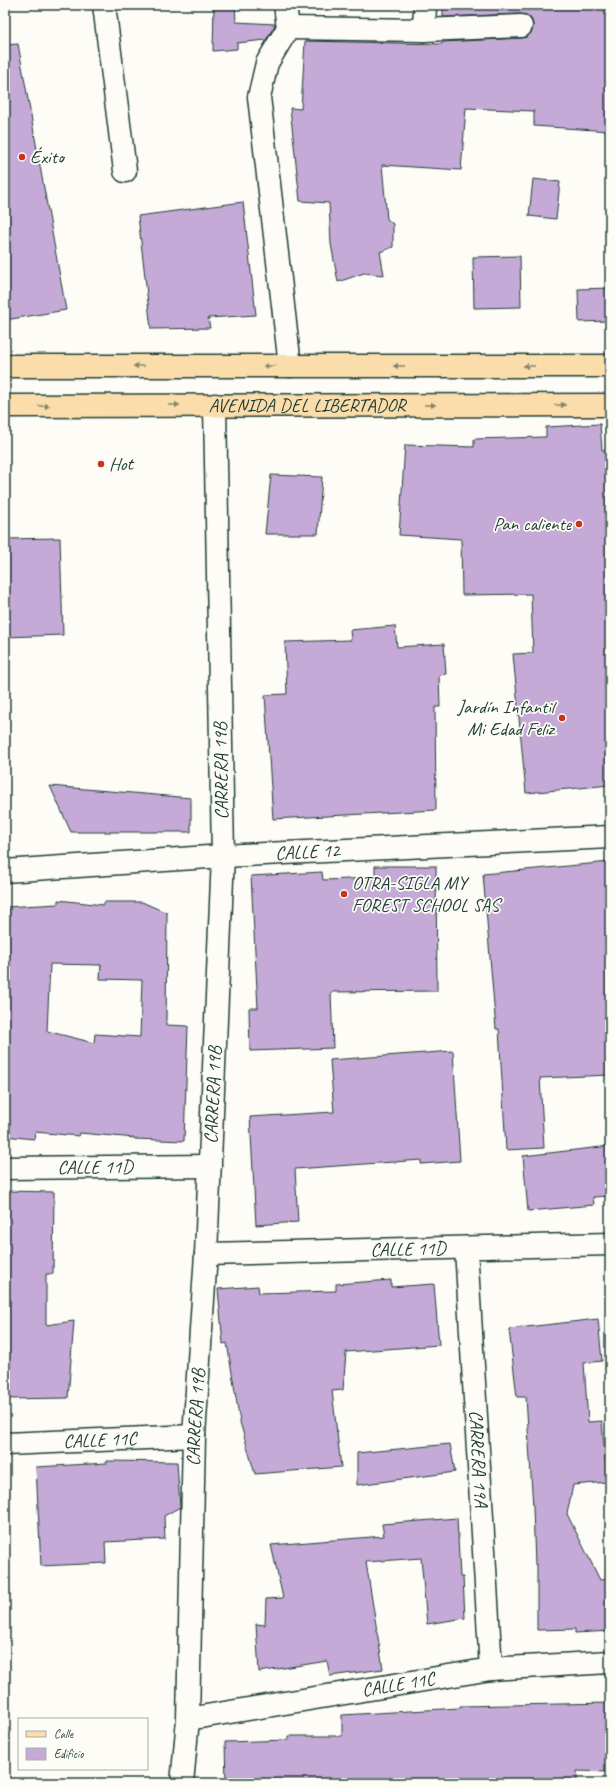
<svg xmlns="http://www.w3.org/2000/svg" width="615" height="1788" font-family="Caveat,sans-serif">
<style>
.building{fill:#c5aad7;stroke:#1f3d34;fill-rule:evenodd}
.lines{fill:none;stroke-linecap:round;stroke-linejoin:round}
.minor-casing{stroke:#1f3d34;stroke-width:25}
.major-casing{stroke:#1f3d34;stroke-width:25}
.minor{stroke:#fdfcf7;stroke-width:22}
.major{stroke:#fbddab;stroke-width:22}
.oneway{fill:#82856a}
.poi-dot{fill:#c8321e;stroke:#fdfcf7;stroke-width:1.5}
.labels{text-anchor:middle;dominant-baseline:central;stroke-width:3.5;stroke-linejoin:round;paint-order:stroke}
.poi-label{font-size:19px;fill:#1f3d34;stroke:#fdfcf7;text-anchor:start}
.street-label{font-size:19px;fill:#1f3d34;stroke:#fdfcf7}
</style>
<rect width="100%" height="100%" fill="#fdfcf7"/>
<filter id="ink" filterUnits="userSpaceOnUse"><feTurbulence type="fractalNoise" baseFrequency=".025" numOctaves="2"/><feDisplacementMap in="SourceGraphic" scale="8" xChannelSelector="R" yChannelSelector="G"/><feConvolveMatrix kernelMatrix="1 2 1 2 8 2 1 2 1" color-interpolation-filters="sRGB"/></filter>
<g filter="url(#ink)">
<path class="building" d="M 214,5 L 235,5 L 236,22 L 275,24 L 275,25 L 266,40 L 237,43 L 237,49 L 213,51 Z
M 443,5 L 610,5 L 610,131 L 534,126 L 534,111 L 466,108 L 461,170 L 382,165 L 387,219 L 393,224 L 393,247 L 380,252 L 384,275 L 364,273 L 338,282 L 331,244 L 329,203 L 300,201 L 290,108 L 301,109 L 305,41 L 442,44 L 442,42 L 522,38 L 528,36 L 532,31 L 533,25 L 532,20 L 526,15 L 520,14 L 443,17 Z
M 18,44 L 66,310 L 5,320 L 5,45 Z
M 533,179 L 560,182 L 556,219 L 529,216 Z
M 243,202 L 256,315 L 208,318 L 210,328 L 151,329 L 138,216 Z
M 520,256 L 521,307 L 474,308 L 473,257 Z
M 610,288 L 610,321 L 579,322 L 578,289 Z
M 600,424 L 602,450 L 610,450 L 610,785 L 526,793 L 513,654 L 533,653 L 531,594 L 462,595 L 461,539 L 399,535 L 405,445 L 474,447 L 474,439 L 546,437 L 546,427 Z
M 271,475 L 322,477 L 318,534 L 265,534 Z
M 60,538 L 63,635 L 5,637 L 5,539 Z
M 395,626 L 397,647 L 444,644 L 446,674 L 439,675 L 440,707 L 435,707 L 436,810 L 273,819 L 265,695 L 287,694 L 285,642 L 351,640 L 350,630 Z
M 50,786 L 191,798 L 191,832 L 71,832 Z
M 610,862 L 610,1075 L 540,1078 L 544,1148 L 506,1150 L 499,1029 L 496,1029 L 483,874 Z
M 375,866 L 436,866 L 437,991 L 331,992 L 333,1048 L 250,1051 L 249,1008 L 258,1008 L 251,876 L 322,872 L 323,880 L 375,878 Z
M 58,900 L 104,905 L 104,902 L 142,902 L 167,913 L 166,1025 L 188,1026 L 184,1141 L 135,1139 L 135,1138 L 80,1133 L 79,1136 L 35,1132 L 34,1139 L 5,1136 L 5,907 L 58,904 ZM 50,964 L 101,965 L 100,979 L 142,980 L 140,1037 L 95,1034 L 94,1043 L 47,1031 Z
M 453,1051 L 460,1161 L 421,1164 L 421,1160 L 295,1169 L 298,1222 L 256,1225 L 250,1117 L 334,1112 L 330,1060 Z
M 610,1146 L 610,1196 L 593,1197 L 594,1205 L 528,1211 L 523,1156 Z
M 5,1191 L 54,1192 L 53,1274 L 46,1274 L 46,1325 L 74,1321 L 68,1398 L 5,1399 Z
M 391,1280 L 391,1287 L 434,1284 L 439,1345 L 346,1352 L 343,1390 L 332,1391 L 341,1467 L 255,1474 L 240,1422 L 227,1343 L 223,1344 L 218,1289 L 258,1286 L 259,1293 L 336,1291 L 336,1284 Z
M 598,1319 L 602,1361 L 584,1363 L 588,1422 L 602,1421 L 607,1482 L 573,1485 L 567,1514 L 600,1580 L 610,1579 L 610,1631 L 575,1633 L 575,1629 L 537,1630 L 537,1565 L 535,1565 L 533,1507 L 526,1397 L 517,1397 L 509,1329 Z
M 450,1444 L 455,1472 L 357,1485 L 357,1453 Z
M 107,1461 L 177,1462 L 180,1507 L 164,1516 L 165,1539 L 105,1542 L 106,1563 L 41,1566 L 36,1467 L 107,1463 Z
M 457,1518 L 460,1577 L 463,1577 L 465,1618 L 427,1624 L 421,1558 L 366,1562 L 383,1669 L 330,1676 L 327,1661 L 259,1672 L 256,1624 L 265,1625 L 266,1599 L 283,1598 L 271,1545 L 384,1536 L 382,1524 Z
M 610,1703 L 610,1772 L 577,1771 L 577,1783 L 226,1783 L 225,1742 L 289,1740 L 289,1736 L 342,1736 L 342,1715 L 460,1708 L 460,1706 Z"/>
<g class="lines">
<g class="minor-casing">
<g id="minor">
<path d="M 104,5 L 125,171"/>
<path d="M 285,5 L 288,28 L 267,63 L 259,97 L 290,366"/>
<path d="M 288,28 L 424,30 L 521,26"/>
<path d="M 424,30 L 425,5"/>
<path id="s1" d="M 5,871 L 223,856 L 610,837"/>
<path id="s2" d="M 5,1168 L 210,1166"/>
<path id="s3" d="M 466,1248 L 491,1669"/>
<path id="s4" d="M 206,1254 L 610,1244"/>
<path id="s5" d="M 5,1444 L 194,1436"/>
<path id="s6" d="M 188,1719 L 491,1669 L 610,1662"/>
<path id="s7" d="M 182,1783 L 188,1719 L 194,1436 L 206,1254 L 223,856 L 215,405"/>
</g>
</g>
<g class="major-casing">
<g id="major">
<path d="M 5,366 L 610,366"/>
<path id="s8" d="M 5,406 L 610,405"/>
</g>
</g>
<use href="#minor" class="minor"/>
<use href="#major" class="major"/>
</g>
<defs><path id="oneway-solid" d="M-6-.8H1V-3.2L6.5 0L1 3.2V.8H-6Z"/></defs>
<g class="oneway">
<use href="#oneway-solid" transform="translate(139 366) rotate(-180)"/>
<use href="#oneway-solid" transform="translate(269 366) rotate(-180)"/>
<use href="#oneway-solid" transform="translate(399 366) rotate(-180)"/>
<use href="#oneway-solid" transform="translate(529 366) rotate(-180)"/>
<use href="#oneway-solid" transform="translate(174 405)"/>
<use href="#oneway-solid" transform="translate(430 405)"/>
<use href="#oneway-solid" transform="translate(560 405)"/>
<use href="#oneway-solid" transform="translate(44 406)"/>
</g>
</g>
<g class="poi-dot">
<circle cx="22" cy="157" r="4"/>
<circle cx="101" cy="464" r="4"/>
<circle cx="579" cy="524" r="4"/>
<circle cx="562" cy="718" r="4"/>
<circle cx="344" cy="894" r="4"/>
</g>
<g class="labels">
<g class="poi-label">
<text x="30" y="157">Éxito</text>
<text x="109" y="464">Hot</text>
<text x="571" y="524" text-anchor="end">Pan caliente</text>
<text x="554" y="707" text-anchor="end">Jardín Infantil<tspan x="554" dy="22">Mi Edad Feliz</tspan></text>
<text x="352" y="883">OTRA-SIGLA MY<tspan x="352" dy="22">FOREST SCHOOL SAS</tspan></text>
</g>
<g class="street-label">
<text stroke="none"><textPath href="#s8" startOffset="302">AVENIDA DEL LIBERTADOR</textPath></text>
<text transform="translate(221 771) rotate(-91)">CARRERA 19B</text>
<text stroke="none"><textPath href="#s1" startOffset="303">CALLE 12</textPath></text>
<text stroke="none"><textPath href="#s7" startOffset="689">CARRERA 19B</textPath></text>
<text stroke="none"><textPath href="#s2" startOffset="90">CALLE 11D</textPath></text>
<text stroke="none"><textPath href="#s4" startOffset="202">CALLE 11D</textPath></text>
<text stroke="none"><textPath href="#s7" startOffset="366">CARRERA 19B</textPath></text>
<text stroke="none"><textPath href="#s5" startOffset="95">CALLE 11C</textPath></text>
<text stroke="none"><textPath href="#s3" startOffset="211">CARRERA 19A</textPath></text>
<text stroke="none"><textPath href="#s6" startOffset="213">CALLE 11C</textPath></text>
</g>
</g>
<rect width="615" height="1788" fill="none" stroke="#fdfcf7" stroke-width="20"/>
<rect x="10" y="10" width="595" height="1768" fill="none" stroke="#1f3d34" stroke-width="1.5" filter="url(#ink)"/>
<rect x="18" y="1718" width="130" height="52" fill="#fdfcf7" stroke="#a4b0a9"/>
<rect x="26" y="1731" width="20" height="6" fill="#fbddab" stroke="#a4b0a9"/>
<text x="54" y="1738" font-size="12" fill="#1f3d34">Calle</text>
<rect x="26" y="1748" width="20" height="12" fill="#c5aad7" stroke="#a4b0a9"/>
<text x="54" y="1758" font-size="12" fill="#1f3d34">Edificio</text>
</svg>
